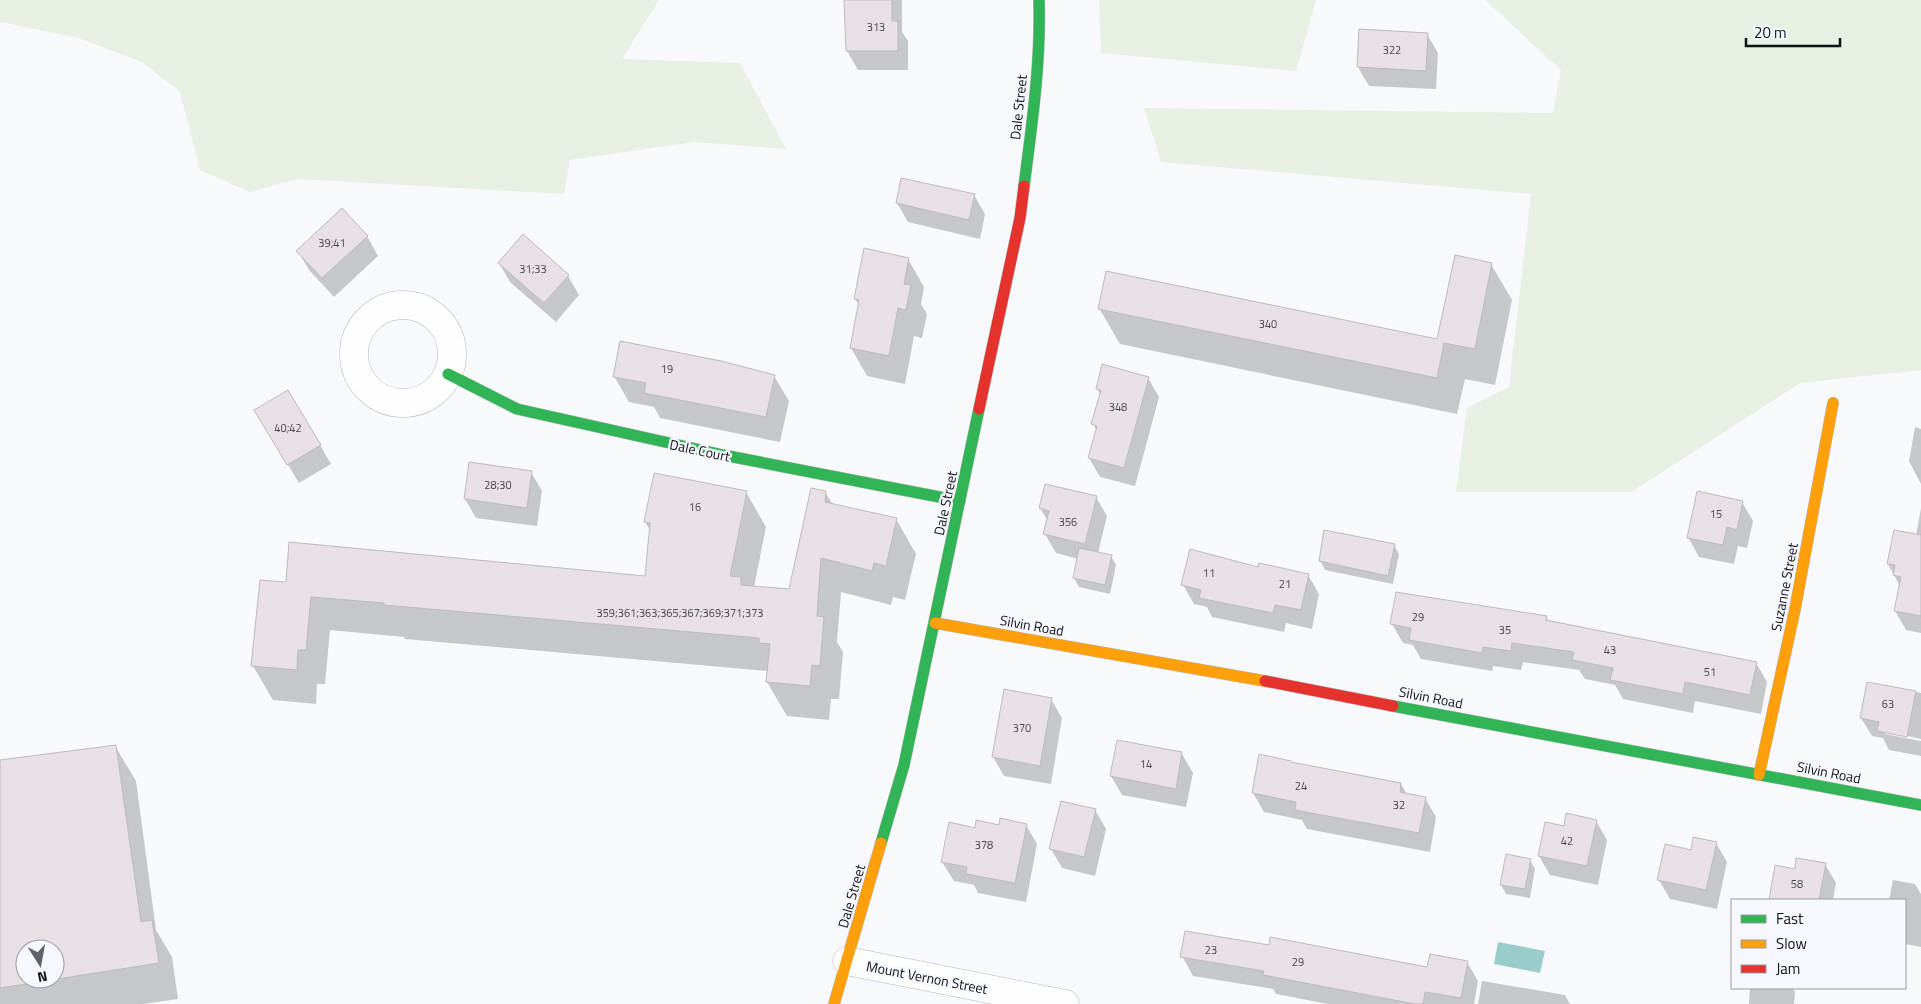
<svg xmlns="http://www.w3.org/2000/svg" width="1921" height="1004" font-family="'Titillium Web',sans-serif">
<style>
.green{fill:#e7f0e2}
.water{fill:#9bcccc}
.shadow{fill:#0003;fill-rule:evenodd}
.building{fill:#e9e0e5;stroke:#bcbabc;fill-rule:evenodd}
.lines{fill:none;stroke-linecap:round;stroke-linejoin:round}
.street-casing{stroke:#b6b8bb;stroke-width:29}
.fast-casing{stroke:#b6b8bb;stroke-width:12}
.slow-casing{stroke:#b6b8bb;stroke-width:12}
.jam-casing{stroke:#b6b8bb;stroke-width:12}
.street{stroke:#fefeff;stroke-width:28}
.fast{stroke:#30b455;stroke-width:11}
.slow{stroke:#ff9f0a;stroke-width:11}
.jam{stroke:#e5322d;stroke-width:11}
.labels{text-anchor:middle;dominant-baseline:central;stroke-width:4.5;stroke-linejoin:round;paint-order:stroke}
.number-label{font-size:11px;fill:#464649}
.street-label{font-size:14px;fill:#0f1114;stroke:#f5f8fe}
</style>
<rect width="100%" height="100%" fill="#f7f9fc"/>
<path class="green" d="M 0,0 L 659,0 L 622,59 L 740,63 L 786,149 L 694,142 L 570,160 L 564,194 L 297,179 L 250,192 L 200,170 L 180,92 L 142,62 L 78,38 L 0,22 Z
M 1099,0 L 1316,0 L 1296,71 L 1101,53 Z
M 1485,0 L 1921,0 L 1921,370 L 1800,383 L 1631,492 L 1456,492 L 1467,408 L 1509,387 L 1531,194 L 1161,162 L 1144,108 L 1553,113 L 1561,70 Z"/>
<path class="water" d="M 1498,942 L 1545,951 L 1540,973 L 1494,964 Z"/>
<path class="shadow" d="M 846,0 L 902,0 L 902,32 L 908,41 L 908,70 L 858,70 L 847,51 Z
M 1427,34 L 1438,53 L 1436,89 L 1369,86 L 1358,67 Z
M 974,195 L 985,214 L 980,239 L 908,222 L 897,203 Z
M 367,236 L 378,256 L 334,297 L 309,270 L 298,251 Z
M 908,259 L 924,287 L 921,304 L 927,314 L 922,338 L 914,336 L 905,384 L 867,376 L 851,348 L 859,305 L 855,299 Z
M 499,263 L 568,276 L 579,295 L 556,322 L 510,282 Z
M 1491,264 L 1512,300 L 1495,385 L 1465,379 L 1457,414 L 1120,344 L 1099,308 L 1438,340 Z
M 614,376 L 774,376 L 789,401 L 780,442 L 660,418 L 654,407 L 629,402 Z
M 1148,378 L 1159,397 L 1135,486 L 1100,477 L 1089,458 L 1097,431 L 1093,424 L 1101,395 L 1097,389 Z
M 1915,427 L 1921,429 L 1921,484 L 1909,461 Z
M 267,430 L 320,445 L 331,464 L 299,483 Z
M 531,472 L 542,491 L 537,526 L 476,518 L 465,499 Z
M 746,492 L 766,527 L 754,587 L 790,591 L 825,492 L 833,505 L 896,519 L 916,554 L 905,600 L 893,597 L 891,605 L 841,592 L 837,642 L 843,652 L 839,699 L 831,699 L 829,720 L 787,716 L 767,682 L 768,671 L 405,639 L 404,637 L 330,630 L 325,684 L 317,684 L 316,704 L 273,700 L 253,666 L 287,583 L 647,577 L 651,531 L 645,522 Z
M 1096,497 L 1107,516 L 1098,553 L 1111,556 L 1116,565 L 1110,594 L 1079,587 L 1074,578 L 1078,559 L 1056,553 L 1045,534 L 1048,521 L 1040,508 Z
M 1742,502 L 1753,521 L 1747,548 L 1738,546 L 1734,564 L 1699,557 L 1688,537 Z
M 1921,508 L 1921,633 L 1906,630 L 1895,611 L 1900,586 L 1888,564 L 1916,536 Z
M 1394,545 L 1399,554 L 1393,584 L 1325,570 L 1320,560 Z
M 1259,568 L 1308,575 L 1319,594 L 1312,629 L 1286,623 L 1284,632 L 1212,617 L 1207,607 L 1194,604 L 1183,585 Z
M 1546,617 L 1549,622 L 1756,663 L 1767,682 L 1761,714 L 1695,701 L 1693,713 L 1623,699 L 1615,685 L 1585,679 L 1579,670 L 1523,662 L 1521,670 L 1493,666 L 1492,671 L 1421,659 L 1413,645 L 1403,643 L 1392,624 Z
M 1868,683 L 1921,693 L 1921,739 L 1885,731 L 1885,734 L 1921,741 L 1921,756 L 1889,750 L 1883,738 L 1872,736 L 1861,718 Z
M 1051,699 L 1062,718 L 1051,784 L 1004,776 L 993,757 Z
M 115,746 L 136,781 L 156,930 L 172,957 L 178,999 L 143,1004 L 0,1004 L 0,761 ZM 25,949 L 55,949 L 55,979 L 25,979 Z
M 1182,754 L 1193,773 L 1186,807 L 1122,795 L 1111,776 Z
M 1401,784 L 1407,795 L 1425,798 L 1436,817 L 1430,852 L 1307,829 L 1302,820 L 1264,812 L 1253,793 Z
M 1095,810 L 1106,829 L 1095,876 L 1062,868 L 1051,849 Z
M 1596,821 L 1607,840 L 1598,885 L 1550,875 L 1539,856 L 1565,827 Z
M 1026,825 L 1037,844 L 1026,902 L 978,893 L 974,885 L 954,881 L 942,862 L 976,829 Z
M 1716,843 L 1727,862 L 1717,909 L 1670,899 L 1659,880 L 1692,851 Z
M 1530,860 L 1535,869 L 1530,898 L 1506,894 L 1501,885 Z
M 1825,864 L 1836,883 L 1833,900 L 1770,900 L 1776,867 L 1796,870 Z
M 1893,880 L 1915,884 L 1921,894 L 1921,947 L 1905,944 L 1905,900 L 1889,900 Z
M 1182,956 L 1428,968 L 1467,962 L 1478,981 L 1474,1004 L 1328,1004 L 1276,994 L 1273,989 L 1193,976 Z
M 1482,981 L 1565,995 L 1570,1004 L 1478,1004 Z
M 1750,988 L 1793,988 L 1795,992 L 1794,1004 L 1749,1004 Z"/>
<path class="building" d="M 844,0 L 892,0 L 892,21 L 898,21 L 898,51 L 846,51 Z
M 1359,29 L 1428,33 L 1426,71 L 1357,67 Z
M 901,178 L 975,194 L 969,220 L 896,203 Z
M 342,208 L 368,236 L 322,278 L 296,251 Z
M 523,234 L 569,275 L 544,303 L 498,263 Z
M 864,248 L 909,258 L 904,284 L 911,285 L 906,310 L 898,308 L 889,356 L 850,348 L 859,300 L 854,299 Z
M 1455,255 L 1492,263 L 1475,349 L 1444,343 L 1437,378 L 1098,309 L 1106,271 L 1437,339 Z
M 620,341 L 721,361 L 775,375 L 766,417 L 644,393 L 646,383 L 613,377 Z
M 1102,364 L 1149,377 L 1124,468 L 1088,458 L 1097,426 L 1091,424 L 1101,390 L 1096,389 Z
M 288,390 L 321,445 L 287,465 L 254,410 Z
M 469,462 L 532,471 L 527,508 L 464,499 Z
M 654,473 L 747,491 L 730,576 L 741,577 L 741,585 L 789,589 L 811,488 L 826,491 L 825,502 L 897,518 L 886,566 L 874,563 L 872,571 L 821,558 L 817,616 L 824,617 L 820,666 L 812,665 L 810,686 L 766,682 L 770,644 L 759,643 L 759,638 L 384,605 L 384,603 L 311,597 L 306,650 L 298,650 L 297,670 L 251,666 L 260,580 L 286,582 L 289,542 L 645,576 L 650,523 L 644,522 Z
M 1045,484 L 1097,496 L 1085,544 L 1043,534 L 1049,511 L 1039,508 Z
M 1697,491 L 1743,501 L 1737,530 L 1727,527 L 1723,545 L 1687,538 Z
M 1324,530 L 1395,544 L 1388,576 L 1319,561 Z
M 1894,530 L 1921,535 L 1921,616 L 1894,611 L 1901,577 L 1893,575 L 1895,565 L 1887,564 Z
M 1079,548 L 1112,555 L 1105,585 L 1073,578 Z
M 1190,549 L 1258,567 L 1259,563 L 1309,574 L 1301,610 L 1275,605 L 1273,613 L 1199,598 L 1201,590 L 1181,585 Z
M 1396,592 L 1547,616 L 1546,620 L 1757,662 L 1750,695 L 1685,682 L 1683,694 L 1610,680 L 1613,668 L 1572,660 L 1574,652 L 1512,643 L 1511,651 L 1483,647 L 1482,653 L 1409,640 L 1411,628 L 1390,624 Z
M 1867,682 L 1916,691 L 1907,737 L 1877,731 L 1879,722 L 1860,718 Z
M 1004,689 L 1052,698 L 1040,766 L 992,757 Z
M 1117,740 L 1182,752 L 1176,789 L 1110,776 Z
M 116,745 L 141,922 L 152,920 L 159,963 L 0,988 L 0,760 ZM 25,949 L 55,949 L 55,979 L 25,979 Z
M 1259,754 L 1291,761 L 1291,762 L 1401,783 L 1400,792 L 1426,797 L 1419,833 L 1295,810 L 1296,802 L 1252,793 Z
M 1061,801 L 1096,809 L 1084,857 L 1049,849 Z
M 1566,813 L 1597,820 L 1587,866 L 1538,856 L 1545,822 L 1564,826 Z
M 1000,818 L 1027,824 L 1015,883 L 966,874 L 967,867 L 941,862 L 949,822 L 975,828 L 976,820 L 999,825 Z
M 1693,837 L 1717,842 L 1706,890 L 1657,880 L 1665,844 L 1691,850 Z
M 1506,854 L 1531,859 L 1525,889 L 1500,885 Z
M 1796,858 L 1826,863 L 1819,900 L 1769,900 L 1775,865 L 1795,869 Z
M 1185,931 L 1269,945 L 1270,937 L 1427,967 L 1430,954 L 1468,961 L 1461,998 L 1425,992 L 1423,1004 L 1415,1004 L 1263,975 L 1264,971 L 1180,957 Z"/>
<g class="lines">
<g class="street-casing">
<path id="street" d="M354 354a49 49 0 1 1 98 0a49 49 0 1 1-98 0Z
M 847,961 L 1065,1004"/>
</g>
<g class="fast-casing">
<path id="fast" d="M 1024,186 C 1032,124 1041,62 1039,0
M 448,374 L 517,409 L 723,455 L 960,501
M 1393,706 L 1921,805
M 881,843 L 904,765 L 979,409"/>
</g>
<g class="slow-casing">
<path id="slow" d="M 935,623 L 1265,681
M 1759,775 L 1795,609 L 1833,403
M 834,1004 L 881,843"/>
</g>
<g class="jam-casing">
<path id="jam" d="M 979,409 L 1020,218 L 1024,186
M 1265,681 L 1393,706"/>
</g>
<use href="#street" class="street"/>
<use href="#fast" class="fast"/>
<use href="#slow" class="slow"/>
<use href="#jam" class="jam"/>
</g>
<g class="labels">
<g class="number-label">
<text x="876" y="27">313</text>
<text x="1392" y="50">322</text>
<text x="332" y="243">39;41</text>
<text x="533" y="269">31;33</text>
<text x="1268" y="324">340</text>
<text x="667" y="369">19</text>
<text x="1118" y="407">348</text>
<text x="288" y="428">40;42</text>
<text x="498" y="485">28;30</text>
<text x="695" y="507">16</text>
<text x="1716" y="514">15</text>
<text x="1068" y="522">356</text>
<text x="1209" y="573">11</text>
<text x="1285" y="584">21</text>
<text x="680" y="613">359;361;363;365;367;369;371;373</text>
<text x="1418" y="617">29</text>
<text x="1505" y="630">35</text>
<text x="1610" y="650">43</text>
<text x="1710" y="672">51</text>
<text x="1888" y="704">63</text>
<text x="1022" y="728">370</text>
<text x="1146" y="764">14</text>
<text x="1301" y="786">24</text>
<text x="1399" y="805">32</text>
<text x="1567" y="841">42</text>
<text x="984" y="845">378</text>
<text x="1797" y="884">58</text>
<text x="1211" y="950">23</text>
<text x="1298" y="962">29</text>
</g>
<g class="street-label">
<text transform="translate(1018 107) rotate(-84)">Dale Street</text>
<text transform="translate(700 450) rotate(12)">Dale Court</text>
<text transform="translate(945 503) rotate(-78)">Dale Street</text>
<text transform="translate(1784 587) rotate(-79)">Suzanne Street</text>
<text transform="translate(1032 625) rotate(10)">Silvin Road</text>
<text transform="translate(1431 697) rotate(11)">Silvin Road</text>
<text transform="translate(1829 772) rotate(11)">Silvin Road</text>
<text transform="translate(851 896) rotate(-74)">Dale Street</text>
<text transform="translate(927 977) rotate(11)">Mount Vernon Street</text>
</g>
</g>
<rect x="1731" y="899" width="175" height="90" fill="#f5f8fe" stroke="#999ca0"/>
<rect x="1741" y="915" width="25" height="8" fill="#30b455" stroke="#999ca0"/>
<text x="1776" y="924" font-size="15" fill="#0f1114">Fast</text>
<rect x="1741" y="940" width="25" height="8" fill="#ff9f0a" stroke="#999ca0"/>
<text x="1776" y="949" font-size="15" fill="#0f1114">Slow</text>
<rect x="1741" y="965" width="25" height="8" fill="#e5322d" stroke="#999ca0"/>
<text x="1776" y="974" font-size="15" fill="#0f1114">Jam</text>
<g transform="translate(40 964) rotate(169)"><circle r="24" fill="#f5f8fe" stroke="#999ca0"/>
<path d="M0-4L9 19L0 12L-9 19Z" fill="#606265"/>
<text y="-8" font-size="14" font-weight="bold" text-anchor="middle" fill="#0f1114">N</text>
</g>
<path d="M1746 38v8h94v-8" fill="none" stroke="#0f1114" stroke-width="2.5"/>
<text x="1754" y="38" font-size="15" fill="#0f1114" stroke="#f5f8fe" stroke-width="4" paint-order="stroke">20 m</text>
</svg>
